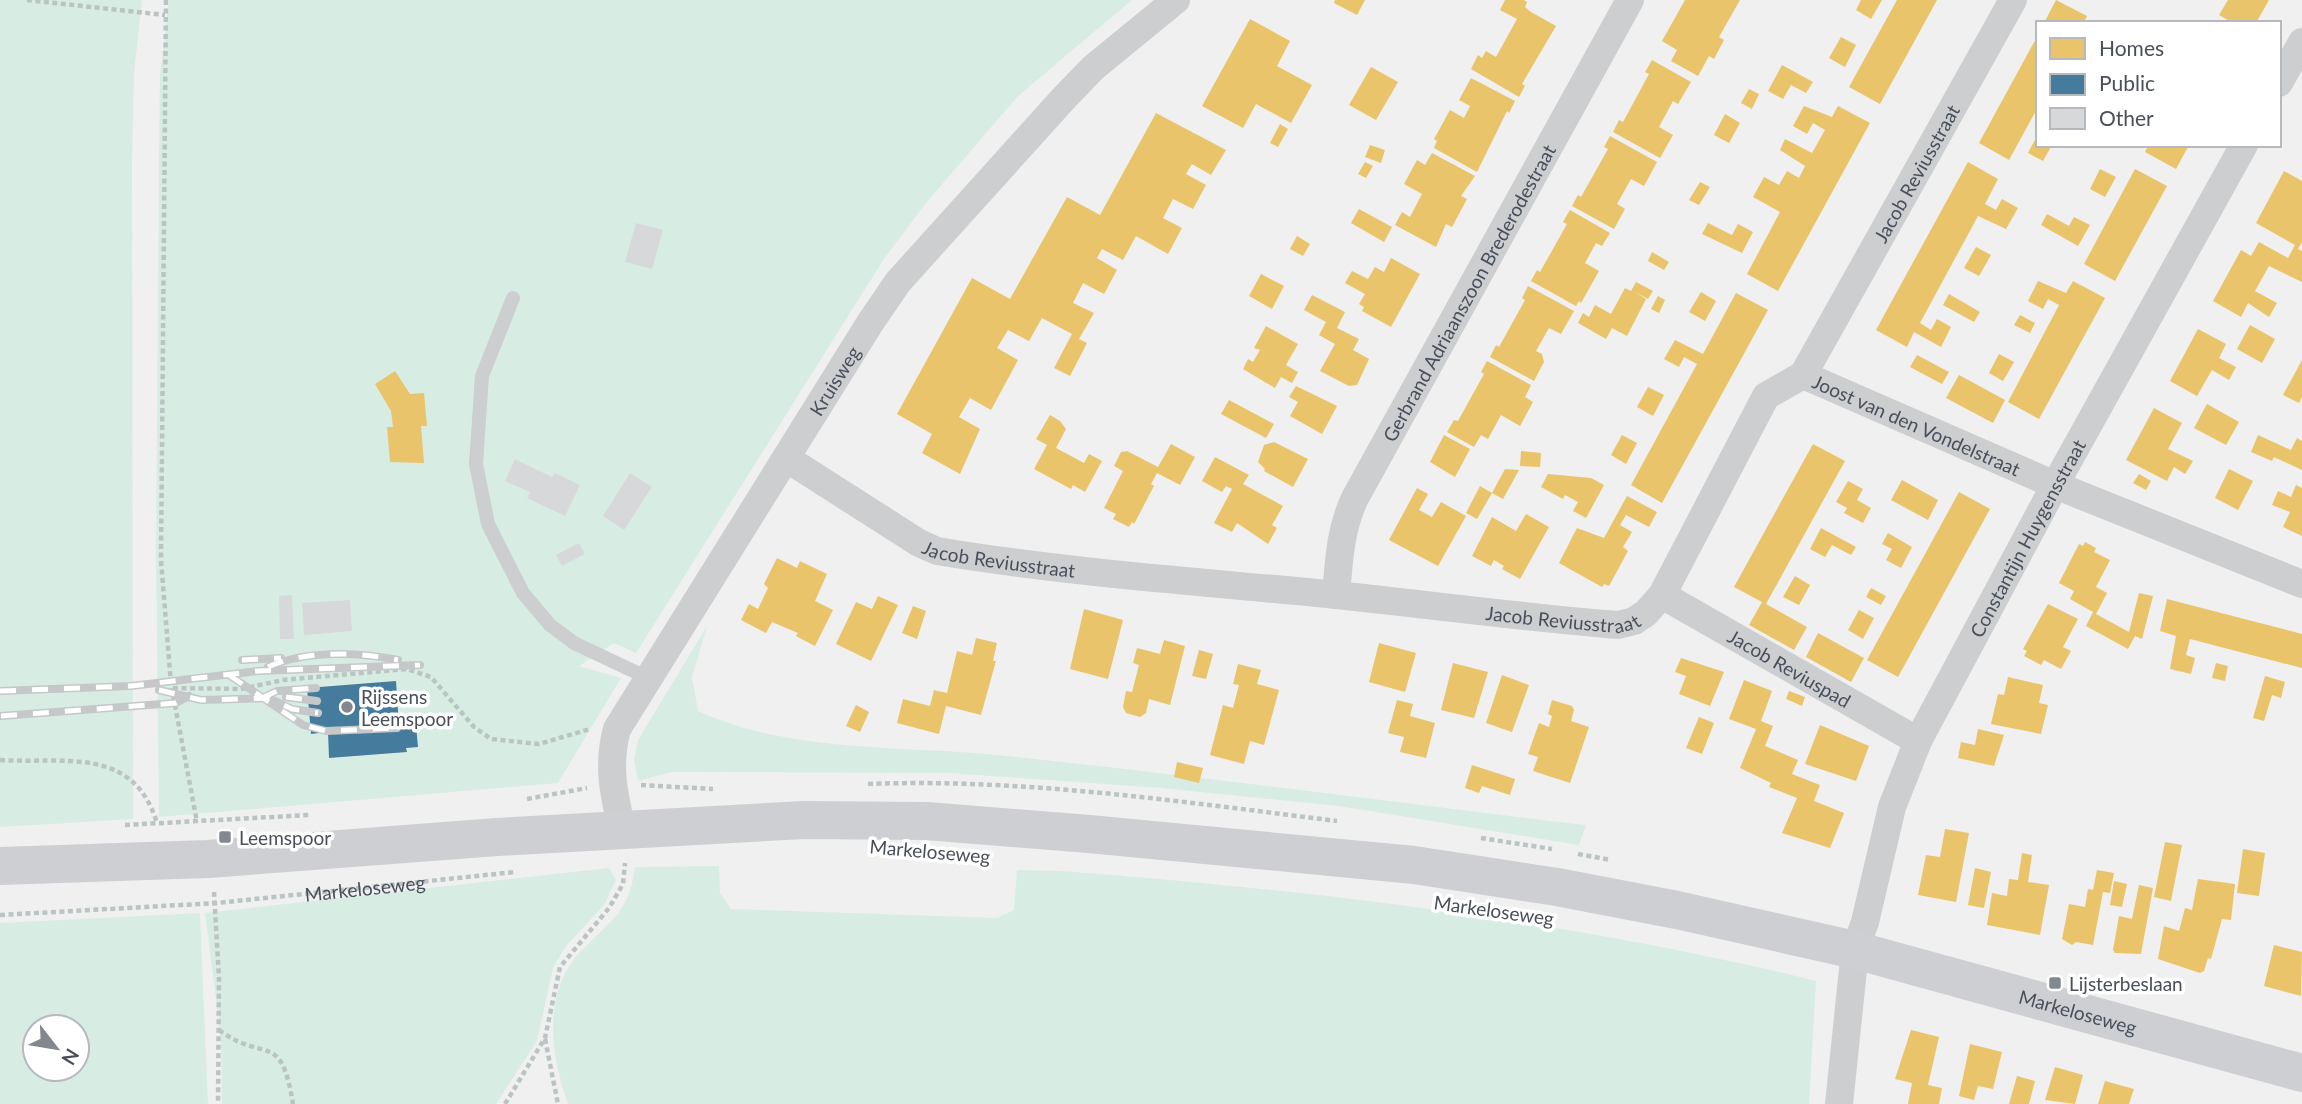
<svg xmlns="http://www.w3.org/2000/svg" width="2302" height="1104" font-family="Lato,sans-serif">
	<rect width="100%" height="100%" fill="#f0f0f0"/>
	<g fill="#d7ede3" fill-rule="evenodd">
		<path d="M0,0H142L134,73L132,163L133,819L0,827Z"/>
		<path d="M169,0H1132L1018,96L926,203L884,259L636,653L614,643L579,666L621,678L558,783L159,817L156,559L159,163L160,75Z"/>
		<path d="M707,626L692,677L698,711C790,753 897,745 996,755C1193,775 1389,802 1586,825L1579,845L1339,806L1161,788L948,773L671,772L638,781L634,759L638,740Z"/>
		<path d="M719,866L720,893L731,909L997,918L1014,910L1017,870L1063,871C1317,891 1569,920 1816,981L1809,1104H568C550,1055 542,992 581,951C611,920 629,913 635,867Z"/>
		<path d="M609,868L616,880L604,905L566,946L553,968L537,1041L496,1104H222L221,1039L205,913Z"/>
		<path d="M200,913L208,1104H0V923ZM35,1027H77V1069H35Z"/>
	</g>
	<g fill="#e9c46a">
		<path d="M1335,0H1365L1357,15L1334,3Z"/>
		<path d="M1505,0H1524L1527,2L1525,7L1531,12L1556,26L1522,84L1525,86L1519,97L1471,69L1478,55L1482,58L1486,51L1496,57L1517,19L1500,10Z"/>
		<path d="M1685,0H1740L1719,37L1724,40L1714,59L1709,56L1698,76L1671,61L1677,50L1662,41Z"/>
		<path d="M1861,0H1882L1871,19L1856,10Z"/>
		<path d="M1897,0H1937L1880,104L1849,87Z"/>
		<path d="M2056,0L2087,16L2084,23H2044Z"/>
		<path d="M2228,0H2269L2256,23H2233L2219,15Z"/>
		<path d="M1250,19L1290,41L1277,66L1312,85L1291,123L1256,104L1243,128L1202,106Z"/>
		<path d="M2038,35V107L2009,160L1979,143Z"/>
		<path d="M1841,37L1856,45L1845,67L1829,58Z"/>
		<path d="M1652,60L1691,82L1678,104L1673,101L1659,127L1673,135L1660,158L1613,132L1619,120L1623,122L1649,74L1645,72Z"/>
		<path d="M1782,65L1813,82L1806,93L1791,85L1783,99L1768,91Z"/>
		<path d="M1371,67L1398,82L1376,120L1349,105Z"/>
		<path d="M1471,78L1515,101L1509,113L1507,111L1477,172L1434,148L1437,141L1434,139L1450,110L1464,118L1470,106L1459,100Z"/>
		<path d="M1749,89L1759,94L1752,109L1741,103Z"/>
		<path d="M1804,106L1832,117L1838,106L1870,123L1778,291L1747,274L1780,212L1753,197L1764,177L1779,185L1787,171L1799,178L1805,166L1780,150L1785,139L1812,153L1825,130L1813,123L1807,134L1793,126Z"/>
		<path d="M1156,113L1226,150L1211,175L1192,164L1186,174L1206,185L1193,209L1173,199L1163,218L1182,228L1168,254L1136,236L1123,260L1102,249L1097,258L1117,270L1104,294L1083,283L1073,303L1094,313L1079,339L1087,343L1070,376L1054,368L1072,334L1042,318L1029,341L1008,330L997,348L1018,360L991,410L970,398L959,417L980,429L960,474L922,453L932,434L897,414L972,278L1010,299L1067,197L1100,215Z"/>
		<path d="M1725,114L1740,123L1729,143L1714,135Z"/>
		<path d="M1280,124L1288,129L1278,147L1270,143Z"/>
		<path d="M2038,134V145H2052L2043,161L2028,153Z"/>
		<path d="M1610,136L1657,162L1644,186L1631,179L1617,204L1625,209L1614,229L1572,206L1578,195L1581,197L1608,149L1604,147Z"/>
		<path d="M1370,145L1385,150L1381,163L1365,157Z"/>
		<path d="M2148,145H2189L2176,169L2145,152Z"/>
		<path d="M1432,153L1475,176L1461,196L1467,199L1452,227L1446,224L1436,247L1395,225L1402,212L1410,217L1422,194L1404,184L1417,160L1425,165Z"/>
		<path d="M1365,162L1373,166L1366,178L1358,174Z"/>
		<path d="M1968,162L1998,179L1985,204L1996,210L2002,199L2018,208L2006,229L1978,216L1920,323L1931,330L1937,319L1951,327L1941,347L1914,332L1907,347L1876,330Z"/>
		<path d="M2100,169L2116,177L2105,197L2090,189Z"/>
		<path d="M2135,169L2167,186L2115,281L2084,264Z"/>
		<path d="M2284,171L2302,181V242L2298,249L2302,251V282L2269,266L2255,291L2277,303L2269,317L2248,303L2241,317L2213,301L2241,250L2251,256L2259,242L2288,258L2295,245L2256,223Z"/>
		<path d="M1700,182L1710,187L1699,205L1689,200Z"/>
		<path d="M1359,209L1392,227L1384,242L1351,223Z"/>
		<path d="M1570,210L1610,233L1602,246L1596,243L1585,263L1599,271L1581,303L1579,301L1576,306L1531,281L1537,270L1540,272L1567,224L1563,222Z"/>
		<path d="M2047,214L2069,226L2074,217L2090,225L2078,246L2041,225Z"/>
		<path d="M1708,223L1732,235L1738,224L1753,232L1742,253L1702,234Z"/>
		<path d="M1297,236L1310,244L1303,256L1290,249Z"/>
		<path d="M1976,247L1991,255L1979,276L1964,268Z"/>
		<path d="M1652,252L1669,262L1664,270L1648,261Z"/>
		<path d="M1391,258L1420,274L1391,327L1362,311L1364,307L1359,304L1365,294L1345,283L1352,271L1368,279L1375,267L1384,272Z"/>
		<path d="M1261,274L1284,286L1272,309L1249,296Z"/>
		<path d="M2038,281L2066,293L2073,281L2105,298L2039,419L2008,402L2059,305L2048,299L2043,309L2028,301Z"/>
		<path d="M1636,282L1653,291L1648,299L1635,292L1646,299L1627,336L1612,328L1606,339L1578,323L1583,313L1589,317L1595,305L1611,314L1625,288L1631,291Z"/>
		<path d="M1528,286L1574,311L1561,334L1549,328L1536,351L1542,354L1544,362L1534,381L1490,357L1496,345L1499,347L1525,300L1522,298Z"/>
		<path d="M1701,292L1716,301L1705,321L1689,312Z"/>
		<path d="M1736,293L1768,310L1662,503L1631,485L1697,364L1684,357L1679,367L1664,359L1675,340L1703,354Z"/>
		<path d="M1949,294L1980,312L1974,322L1943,305Z"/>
		<path d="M1312,295L1345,312L1337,328L1359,339L1353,350L1369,359L1357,385L1349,386L1320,371L1335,344L1319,335L1326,322L1304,310Z"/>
		<path d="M1658,296L1665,300L1659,313L1651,309Z"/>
		<path d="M2020,315L2035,323L2030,333L2014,325Z"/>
		<path d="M2250,325L2275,339L2262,363L2237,349Z"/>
		<path d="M1266,326L1298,344L1286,365L1298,372L1292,383L1281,377L1275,388L1243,369L1248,359L1253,362L1260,350L1254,348Z"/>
		<path d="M2198,329L2226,344L2219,358L2236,367L2229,380L2212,370L2197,396L2170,381Z"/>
		<path d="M1999,354L2014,362L2003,381L1989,373Z"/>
		<path d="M1917,355L1949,372L1942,384L1910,367Z"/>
		<path d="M2302,360V397L2299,403L2283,395Z"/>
		<path d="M1487,361L1531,385L1525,397L1533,402L1520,426L1501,415L1488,439L1481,435L1474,447L1447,432L1454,420L1458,421L1484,374L1481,372Z"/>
		<path d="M395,371L410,394L424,393L427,426H421L424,463L390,462L387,427H393L391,411L375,384Z"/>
		<path d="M1959,375L2005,400L1993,423L1946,398Z"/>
		<path d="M1296,386L1337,406L1322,434L1290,416L1298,402L1289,397Z"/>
		<path d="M1648,387L1664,395L1653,416L1637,407Z"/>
		<path d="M1229,400L1274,424L1266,438L1221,414Z"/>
		<path d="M2207,404L2239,422L2226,445L2194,428Z"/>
		<path d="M2154,408L2182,423L2168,449L2193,461L2185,474L2174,467L2167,481L2126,460Z"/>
		<path d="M1050,415L1060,421L1066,429L1056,448L1084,463L1089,454L1102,461L1085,492L1073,485L1071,489L1034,469L1047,445L1036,439Z"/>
		<path d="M1444,435L1470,449L1455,477L1430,462Z"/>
		<path d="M1622,435L1637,443L1626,464L1611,455Z"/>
		<path d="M2258,435L2291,450L2297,438L2302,441V470L2274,457L2272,461L2251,452Z"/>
		<path d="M1274,442L1308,459L1293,487L1264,471L1265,469L1258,462L1264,445Z"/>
		<path d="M1171,444L1195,457L1180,485L1157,473L1151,484L1154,486L1134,524L1132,522L1129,527L1113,519L1116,514L1104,508L1123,471L1114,466L1121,452L1127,451L1158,467Z"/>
		<path d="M1813,444L1845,461L1766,604L1807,627L1794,650L1749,625L1762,602L1734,587Z"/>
		<path d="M1521,451L1541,453L1540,467L1520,466Z"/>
		<path d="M1215,457L1249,475L1243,484L1283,506L1272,525L1277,528L1268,544L1237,523L1232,532L1214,523L1232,489L1226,486L1222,492L1202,481Z"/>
		<path d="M1505,469L1519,470L1503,499L1492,493Z"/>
		<path d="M2229,469L2253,481L2238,510L2215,498Z"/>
		<path d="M1548,474L1591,478L1604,485L1586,518L1573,511L1578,502L1565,495L1563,499L1541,487Z"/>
		<path d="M2139,474L2151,481L2146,490L2133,483Z"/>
		<path d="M1902,480L1938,500L1928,520L1891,500Z"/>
		<path d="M1848,481L1863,489L1857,500L1871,508L1863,523L1844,513L1847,508L1836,502Z"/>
		<path d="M2296,485L2302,488V536L2283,527L2290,512L2272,505L2278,491L2291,497Z"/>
		<path d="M1480,486L1492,493L1477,519L1466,513Z"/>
		<path d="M1417,488L1428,494L1419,510L1432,517L1441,502L1466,516L1438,566L1389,540Z"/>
		<path d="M1959,492L1990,509L1898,677L1867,660Z"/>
		<path d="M1627,496L1657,512L1649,527L1626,515L1620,525L1632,532L1623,547L1628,551L1609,586L1604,584L1602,587L1559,563L1577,528L1604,538Z"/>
		<path d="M1526,514L1549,527L1520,579L1502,569L1504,566L1494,560L1491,566L1472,556L1492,517L1516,531Z"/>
		<path d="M1821,528L1856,547L1851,555L1832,545L1825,557L1810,549Z"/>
		<path d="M1888,533L1912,547L1901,568L1886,560L1892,549L1882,544Z"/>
		<path d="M2085,542L2096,548L2094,552L2110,560L2096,587L2107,593L2096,614L2129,632L2139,593L2153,596L2142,639L2135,636L2128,649L2086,626L2093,612L2070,599L2074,591L2059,583L2079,544L2083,546Z"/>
		<path d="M777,558L797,568L800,561L827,574L815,601L833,610L815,646L796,636L798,633L772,622L766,633L741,620L749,604L758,609L768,588L764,584Z"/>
		<path d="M1795,576L1810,585L1799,605L1783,597Z"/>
		<path d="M1871,588L1886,596L1881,605L1866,597Z"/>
		<path d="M878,596L898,605L871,661L836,644L856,602L872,609Z"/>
		<path d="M2167,599L2302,634V668L2190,639L2186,655L2195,658L2191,674L2170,669L2176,636L2160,631Z"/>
		<path d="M2048,604L2078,619L2063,647L2071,651L2061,669L2044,660L2041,665L2024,656L2027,651L2023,649Z"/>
		<path d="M913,606L926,611L917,639L902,633Z"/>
		<path d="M1084,609L1123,620L1108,679L1070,669Z"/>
		<path d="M1859,610L1874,618L1863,639L1848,630Z"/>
		<path d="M1818,633L1864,658L1851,682L1806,657Z"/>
		<path d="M976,638L997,643L993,661H996L981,715L946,706L939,734L897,723L903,699L930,706L934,690L947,693L957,651L972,655Z"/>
		<path d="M1164,640L1185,646L1170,705L1149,699L1146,713L1140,717L1126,713L1123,707L1126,691L1132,692L1139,665L1133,663L1137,648L1160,654Z"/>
		<path d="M1379,643L1416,653L1405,692L1369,682Z"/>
		<path d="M1199,650L1213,654L1206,679L1192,676Z"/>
		<path d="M1681,658L1724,672L1710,706L1679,694L1686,676L1675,672Z"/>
		<path d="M1453,663L1488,672L1474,718L1441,710Z"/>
		<path d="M2216,663L2228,666L2225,681L2212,678Z"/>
		<path d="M1238,664L1261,670L1257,684L1279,690L1264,745L1250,741L1244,764L1210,755L1223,705L1233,708L1239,685L1233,684Z"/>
		<path d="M1502,675L1529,685L1512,732L1486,723Z"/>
		<path d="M2265,676L2285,682L2281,698L2272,695L2264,721L2253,718Z"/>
		<path d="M2008,677L2043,685L2039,703L2048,705L2041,734L1991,724L1998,694L2004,695Z"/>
		<path d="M1744,680L1772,691L1761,721L1773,726L1765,746L1798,760L1792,774L1820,785L1814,801L1844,813L1830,848L1782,833L1797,798L1769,787L1771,783L1740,768L1756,729L1729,719Z"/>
		<path d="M1789,691L1805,697L1802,706L1786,699Z"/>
		<path d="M1397,700L1413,704L1410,716L1435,723L1426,758L1400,752L1404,737L1388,733Z"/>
		<path d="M1552,700L1572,706L1574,710L1571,721L1589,727L1570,783L1533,771L1538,757L1528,754L1539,723L1549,727L1552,716L1548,714Z"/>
		<path d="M856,705L869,712L860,732L846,726Z"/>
		<path d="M1699,717L1714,723L1702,754L1686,748Z"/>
		<path d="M1820,725L1869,746L1856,781L1805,764Z"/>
		<path d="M1978,729L2004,735L1994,766L1958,758L1961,742L1975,745Z"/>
		<path d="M1177,762L1203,768L1199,783L1174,777Z"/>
		<path d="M1472,765L1515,779L1510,795L1482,786L1479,793L1465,788Z"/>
		<path d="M1945,829L1969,833L1956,902L1918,895L1926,855L1940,857Z"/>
		<path d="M2165,842L2182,845L2171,901L2154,897Z"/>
		<path d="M2243,849L2265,853L2259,896L2237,893Z"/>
		<path d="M2022,853L2032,855L2028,882L2049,885L2040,935L1987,925L1992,893L2007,896L2009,879L2018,880Z"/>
		<path d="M1975,868L1991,872L1984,908L1968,905Z"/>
		<path d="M2097,870L2114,873L2110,893L2103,892L2093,945L2076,942L2072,945L2062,939L2069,904L2085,907L2088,889L2093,890Z"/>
		<path d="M2198,879L2235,884L2231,920L2222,919L2211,959L2208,958L2204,971L2200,973L2158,959L2164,926L2179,931L2185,908L2192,910Z"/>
		<path d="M2114,881L2127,884L2122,907L2110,905Z"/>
		<path d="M2139,885L2153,888L2141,954L2115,953L2113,950L2119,916L2132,919Z"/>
		<path d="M2274,945L2302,952L2301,996L2264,986Z"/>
		<path d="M1911,1030L1939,1037L1928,1085L1942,1088L1939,1104H1908L1912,1083L1895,1079Z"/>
		<path d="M1970,1044L2002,1052L1993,1089L1978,1086L1974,1100L1959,1096Z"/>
		<path d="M2055,1067L2083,1075L2075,1104L2045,1100Z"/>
		<path d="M2017,1076L2035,1081L2029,1104H2009Z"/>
		<path d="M2105,1081L2134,1089L2129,1104H2098Z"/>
	</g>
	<path fill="#457b9d" d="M396,681L399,726L416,725L418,747L406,748L407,752L329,758L328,732L311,734L307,688Z"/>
	<g fill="#d7d8da">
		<path d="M636,223L663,230L652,269L625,262Z"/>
		<path d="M515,459L552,477L555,473L580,485L565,516L527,498L530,492L505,481Z"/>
		<path d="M630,473L652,487L624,530L603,516Z"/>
		<path d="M579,543L585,554L562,566L556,555Z"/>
		<path d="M292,595L294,639H280L279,596Z"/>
		<path d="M350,600L352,631L304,635L302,603Z"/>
	</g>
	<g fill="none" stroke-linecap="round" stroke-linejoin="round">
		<g stroke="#bac4c2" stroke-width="4.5" stroke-dasharray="5 3.5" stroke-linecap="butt">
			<path d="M27,0L165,15"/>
			<path d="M166,0L161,560L171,684L197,822"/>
			<path d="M173,688L241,689L283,680L407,669L431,677L474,727L491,739L539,744L590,729"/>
			<path d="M0,760C65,764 133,745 157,823"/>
			<path d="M868,784C1024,778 1183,802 1337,821"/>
			<path d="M641,785L713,789"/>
			<path d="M527,799L587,788"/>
			<path d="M125,825L309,815"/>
			<path d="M1481,838L1552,849"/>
			<path d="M1578,854L1611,860"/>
			<path d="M214,892L219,978L218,1104"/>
			<path id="s1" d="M0,915L217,903L515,872"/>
			<path d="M219,1030C265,1064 281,1029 293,1104"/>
			<path d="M545,1039L558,1104"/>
			<path d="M505,1104L545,1038L560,967L609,908L623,884L625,863"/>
		</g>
		<path stroke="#ccced0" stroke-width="14" d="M513,298L482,376L476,464L488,524L523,593L550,625L574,643L648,678"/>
		<g stroke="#ccced0" stroke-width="28">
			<path d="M2279,83L2302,42"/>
			<path id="s2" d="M1803,375L2055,485L2302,584"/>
			<path id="s3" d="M786,458L919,543L937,551C1063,572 1190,581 1317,593C1417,603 1517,617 1618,625L1634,621L1646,613L1662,595L1766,396L1803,375L2013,0"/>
			<path id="s4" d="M1336,595C1339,561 1340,529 1355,498L1630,0"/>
			<path id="s5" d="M1662,595L1918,741"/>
			<path id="s6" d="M622,830C614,795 607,765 617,729L870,323L898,282L1064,98L1093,68L1176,0"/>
			<path id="s7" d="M1839,1104L1855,950L1865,922L1892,807L1918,741L2055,485L2244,145"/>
		</g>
		<path stroke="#cdcfd2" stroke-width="38" id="s8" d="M0,866L208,859L497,837L803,820L926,821L1089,834L1414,865L1557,887L1677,910L1855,950L2302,1073"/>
		<g stroke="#c6c7c9" stroke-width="8">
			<g id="rail">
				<path d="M242,660L281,658"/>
				<path d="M268,667C306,650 358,652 398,660"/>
				<path d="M229,675L303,725L326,731L397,728"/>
				<path d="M159,690L201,700L269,698L292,709L318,713"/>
				<path d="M0,691L131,686L258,671L420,665"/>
				<path d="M286,697L317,701"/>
				<path d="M262,698L277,691L316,688"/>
				<path d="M1,716L176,703L189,696"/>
			</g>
		</g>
		<use href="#rail" stroke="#fff" stroke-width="5" stroke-dasharray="16" stroke-linecap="butt"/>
	</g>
	<g fill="#83878e" stroke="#fff" stroke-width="2.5">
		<circle cx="347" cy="707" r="7"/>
		<rect x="218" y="830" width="14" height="14" rx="3.5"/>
		<rect x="2048" y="976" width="14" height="14" rx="3.5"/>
	</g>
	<g text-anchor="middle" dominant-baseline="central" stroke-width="7" stroke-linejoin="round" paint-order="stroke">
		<g font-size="19" fill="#494f5a" stroke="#fff">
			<text stroke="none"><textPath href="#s3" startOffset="1416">Jacob Reviusstraat</textPath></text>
			<text stroke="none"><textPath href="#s4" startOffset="334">Gerbrand Adriaanszoon Brederodestraat</textPath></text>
			<text stroke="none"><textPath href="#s6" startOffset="513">Kruisweg</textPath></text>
			<text stroke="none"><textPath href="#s2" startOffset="124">Joost van den Vondelstraat</textPath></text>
			<text stroke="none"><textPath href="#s7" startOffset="604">Constantijn Huygensstraat</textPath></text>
			<text stroke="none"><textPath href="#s3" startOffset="240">Jacob Reviusstraat</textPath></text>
			<text stroke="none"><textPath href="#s3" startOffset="807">Jacob Reviusstraat</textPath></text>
			<text stroke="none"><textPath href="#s5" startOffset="147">Jacob Reviuspad</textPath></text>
			<text transform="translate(930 851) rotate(5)">Markeloseweg</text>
			<text stroke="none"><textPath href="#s1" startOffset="366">Markeloseweg</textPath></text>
			<text transform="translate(1494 910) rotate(8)">Markeloseweg</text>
			<text stroke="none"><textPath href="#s8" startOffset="2098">Markeloseweg</textPath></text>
		</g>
		<g font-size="19" fill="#494f5a" stroke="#fff" text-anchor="start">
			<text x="361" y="696">Rijssens<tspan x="361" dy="22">Leemspoor</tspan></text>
			<text x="239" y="837">Leemspoor</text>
			<text x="2069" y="983">Lijsterbeslaan</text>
		</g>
	</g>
	<rect x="2036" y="21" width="245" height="126" fill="#ffffff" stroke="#b6b9bd" stroke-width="2"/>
	<rect x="2050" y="38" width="35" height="21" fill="#e9c46a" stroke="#b6b9bd" stroke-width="2"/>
	<text x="2099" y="56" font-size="21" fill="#494f5a">Homes</text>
	<rect x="2050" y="74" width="35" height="21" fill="#457b9d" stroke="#b6b9bd" stroke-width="2"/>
	<text x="2099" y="91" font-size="21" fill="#494f5a">Public</text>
	<rect x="2050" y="108" width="35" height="21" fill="#d7d8da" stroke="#b6b9bd" stroke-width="2"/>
	<text x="2099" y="126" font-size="21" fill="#494f5a">Other</text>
	<g transform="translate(56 1048) rotate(121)"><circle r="33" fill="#ffffff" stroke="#b6b9bd" stroke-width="2"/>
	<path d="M0-5L12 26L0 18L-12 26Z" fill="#83878e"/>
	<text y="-10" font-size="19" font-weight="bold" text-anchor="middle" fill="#494f5a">N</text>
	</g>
</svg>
